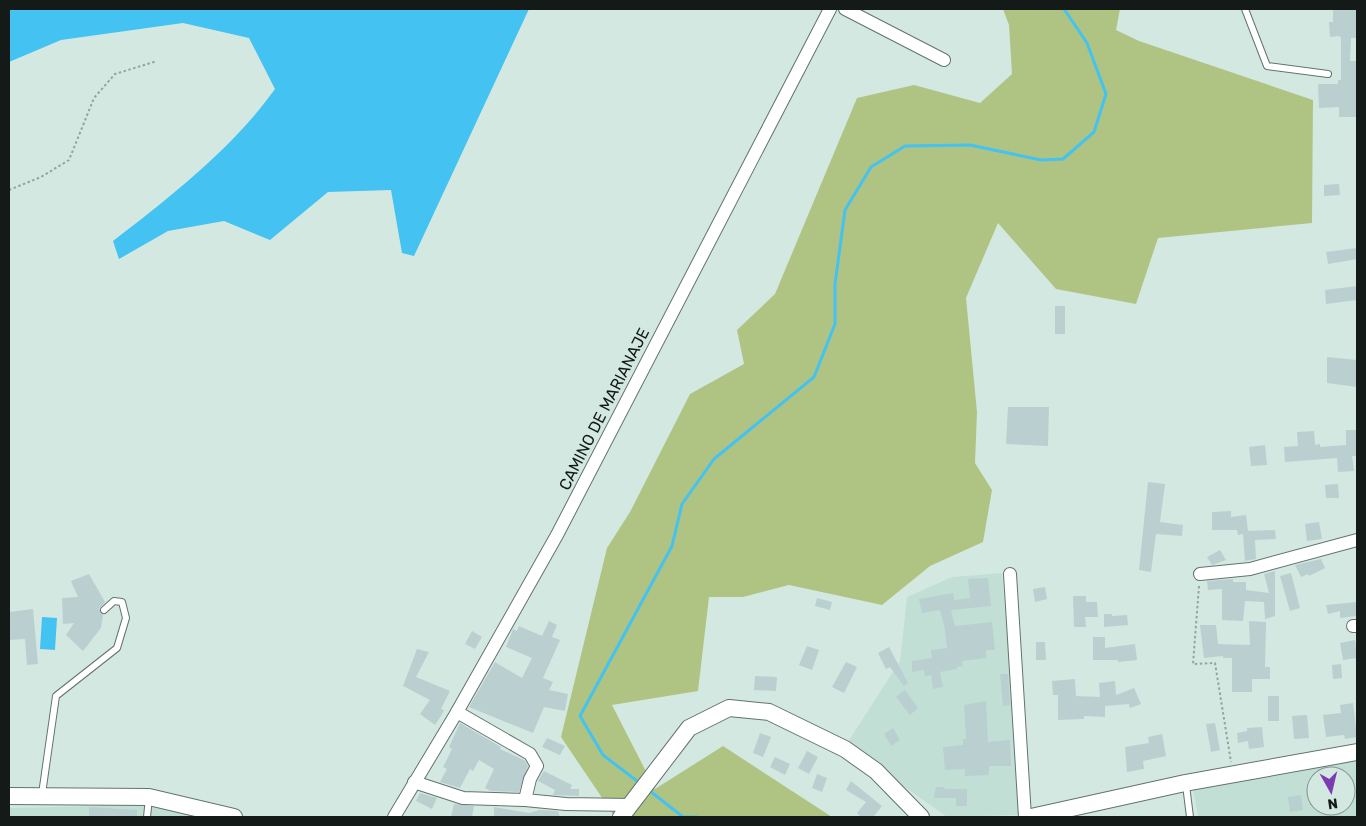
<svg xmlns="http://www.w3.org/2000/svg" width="1366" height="826" font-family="Rubik,sans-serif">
	<rect width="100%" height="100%" fill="#d4e8e2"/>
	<g fill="#c2dfd6" fill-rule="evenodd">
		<path d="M1002,573L1022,815L947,817L846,745L900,661L907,597L952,577Z"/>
		<path d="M1357,759V817H1198L1193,788ZM1316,776H1346V806H1316Z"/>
		<path d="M145,805L197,817H9V808Z"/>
	</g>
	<path fill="#afc482" d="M1003,9H1120L1116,30L1139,41L1313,100L1312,223L1158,238L1136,304L1056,289L998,223L966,298L977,412L975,463L992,490L983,542L930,566L882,605L789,585L743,597H709L698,691L612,705L655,789L723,746L832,817H615L561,737L607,548L630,512L690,394L744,364L737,330L775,294L857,98L914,85L980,103L1012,74L1009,25Z"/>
	<g fill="#44c2f1">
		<path d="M9,9H529L414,256L402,253L391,190L328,192L270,240L224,221L168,231L119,259L113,241C171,196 232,149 275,89L249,38L183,23L61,40L9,62Z"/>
		<path d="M42,617L57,618L55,650L40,649Z"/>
	</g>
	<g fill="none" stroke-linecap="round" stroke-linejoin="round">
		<g stroke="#44c2f1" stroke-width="3">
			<path d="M637,781L603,755L580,716L672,546L682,504L714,459L814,377L835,324V284L845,210L871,167L905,146L970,145L1041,160L1063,159L1094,132L1106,94L1087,43L1064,9"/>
			<path d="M650,791L683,817H697"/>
		</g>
	</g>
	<g fill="#bacfd0">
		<path d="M1333,9H1357V38H1351L1350,61H1357V117H1339V107L1319,108L1318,84H1338V80H1341V38L1339,36L1330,37L1329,22H1333Z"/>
		<path d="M1339,184L1340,195L1324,196V185Z"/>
		<path d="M1357,248V259L1328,264L1326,252Z"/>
		<path d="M1357,286V300L1326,304L1325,290Z"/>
		<rect x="1055" y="306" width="10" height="28"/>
		<path d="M1327,357L1357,360V387L1327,383Z"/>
		<path d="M1008,407H1049L1048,446L1006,444Z"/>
		<path d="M1346,430H1357V456H1352L1354,471L1338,472L1337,458L1285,462L1284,447L1298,446L1297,432L1314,431L1315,445L1320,444V447L1346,445Z"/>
		<path d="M1265,445L1267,465L1251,466L1249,447Z"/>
		<path d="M1148,482L1165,484L1160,522L1183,525L1182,536L1156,534L1151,572L1139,570Z"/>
		<path d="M1338,484L1339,498H1326L1325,485Z"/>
		<path d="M1231,511V517L1246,515L1248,531L1275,530L1276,539L1255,540L1256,559L1245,561L1243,534L1238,535L1237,530H1212V512Z"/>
		<path d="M1319,522L1322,539L1307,541L1305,524Z"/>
		<path d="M1220,550L1226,560L1212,565L1207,557Z"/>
		<path d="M1321,559L1325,568L1309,576L1308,574L1301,577L1295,565Z"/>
		<path d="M1275,571V616L1265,619L1264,602L1245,601L1243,621L1222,620V589L1208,590L1207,581L1233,579V582H1246V590L1269,593L1264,574Z"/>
		<path d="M1291,573L1300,608L1290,611L1280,576Z"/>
		<path d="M89,574L105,602L99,609L103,615L101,628L83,651L66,635L74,623L63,624L62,598L78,597L71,581Z"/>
		<path d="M988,578L991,606L951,610L955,626L992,622L995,650H986V658L962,661L963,666L957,667V669L940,672L943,687L933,689L931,675L925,676L924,670L912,672V661L932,658L931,650L947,648L945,630L940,610L922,613L919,599L953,593L954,600L970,598L968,579Z"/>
		<path d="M1045,587L1047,599L1035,602L1033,589Z"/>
		<path d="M1073,596H1086V602H1097L1098,617H1085L1086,627H1074Z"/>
		<path d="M817,598L832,602L830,610L815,606Z"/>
		<path d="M1357,602V616L1340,618V611L1328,614L1326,605Z"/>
		<path d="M33,609L38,664L27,665L25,639L9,640V612Z"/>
		<path d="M1104,614H1112V616L1127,615L1128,625L1104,627Z"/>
		<path d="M549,621L557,625L552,637L560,640L543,678L553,682L549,690L568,694L565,711L544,707L533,733L469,707L495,662L522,678L532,658L506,647L513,629L517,631L519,626L542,636Z"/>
		<path d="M1249,621L1266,622L1265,667H1270V679H1252V692H1232V658H1223V656L1204,658L1200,625H1216L1218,644L1250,645Z"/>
		<path d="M472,631L482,637L475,649L465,644Z"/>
		<path d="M1093,637H1105V648L1135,644L1137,660L1118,662V660H1093Z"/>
		<path d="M1355,640L1357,658L1343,660L1340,643Z"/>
		<path d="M1036,642H1045L1046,660H1036Z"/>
		<path d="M807,646L819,650L812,670L799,665Z"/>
		<path d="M889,647L908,683L904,686L890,667L886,669L878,653Z"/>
		<path d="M417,649L429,652L416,677L450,691L441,709L444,710L441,716L435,725L420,714L430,700L403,686Z"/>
		<path d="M846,662L857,667L844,693L832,687Z"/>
		<path d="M1341,664L1342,678L1333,679L1332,665Z"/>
		<path d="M1000,674H1008L1010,705L1003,706Z"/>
		<path d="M755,676L777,677L776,691L754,690Z"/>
		<path d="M1075,679L1076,696L1100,697L1099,683L1115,681L1116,695L1134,688L1141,704L1130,708L1129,704L1105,706V717L1084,716V719L1058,720V695H1053L1052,681Z"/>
		<path d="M905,690L918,708L910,715L896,697Z"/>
		<rect x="1268" y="696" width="11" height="25"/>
		<path d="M986,701L988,742L1010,740L1011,766H989V775L965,776V769L945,770L943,747L963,745V739H966L964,705Z"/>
		<path d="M1353,703L1357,737L1345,739L1344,735L1326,737L1323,715L1341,713L1340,705Z"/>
		<path d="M1307,715L1309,738L1294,739L1292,716Z"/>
		<path d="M460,723L501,747L500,749L524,760L528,766L519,792L491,791L485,788L494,769L479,760L473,771L470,769L460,788L440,782L447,769L443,767L452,749L449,747Z"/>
		<path d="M1215,723L1220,750L1211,752L1206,724Z"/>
		<path d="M1262,727L1264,747L1249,749L1248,741L1238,743L1237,733L1247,731V728Z"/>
		<path d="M893,728L900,740L891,746L884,734Z"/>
		<path d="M760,733L771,737L763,757L753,753Z"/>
		<path d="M1162,734L1166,756L1143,761L1144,769L1127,772L1125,747L1149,743L1148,737Z"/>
		<path d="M547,738L565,746L560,755L542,747Z"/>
		<path d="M807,751L818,757L809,774L798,768Z"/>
		<path d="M775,757L790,764L785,775L770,767Z"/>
		<path d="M544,771L572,785L570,789H579V796L553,795L555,790L538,781Z"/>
		<path d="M817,774L827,778L822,792L812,788Z"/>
		<path d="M851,781L882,806L873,817H861L857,813L866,802L846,790Z"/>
		<path d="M936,787H945L944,789H967V806H956V798H934Z"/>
		<path d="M420,793L437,798L432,809L416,801Z"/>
		<path d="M1301,795L1303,810L1290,812L1288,797Z"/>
		<path d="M454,804L474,806L472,817H451Z"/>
		<path d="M89,807L137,810V817H89Z"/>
		<path d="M494,807L529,813L540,810L558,811L560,817H494Z"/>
	</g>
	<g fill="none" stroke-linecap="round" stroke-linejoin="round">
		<g stroke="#62736e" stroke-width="8">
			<g id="service">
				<path d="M1245,9L1267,66L1328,74"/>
				<path d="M1186,785L1190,817"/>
				<path d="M42,794L56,696L117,648L126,618L122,602L114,601L104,610"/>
				<path d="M147,817L149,798"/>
			</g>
		</g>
		<g stroke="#62736e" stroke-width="14">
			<g id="minor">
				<path d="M845,9L944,60"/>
				<path d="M1010,574L1025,817"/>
				<path d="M1200,574L1250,569L1357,540"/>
				<path d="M1353,626H1357"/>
				<path d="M457,712L530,754L537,766L530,779L525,800L566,804L630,805"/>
				<path d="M414,782L463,798L525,800"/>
				<path d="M394,817L457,712L557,535L830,9"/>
			</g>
		</g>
		<g stroke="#62736e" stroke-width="18">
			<g id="tertiary">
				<path d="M9,796L149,797L234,817"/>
				<path d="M621,817L689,728L729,708L769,712L845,749L876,771L921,817"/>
				<path d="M1031,817L1185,783L1357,752"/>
			</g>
		</g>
		<g stroke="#93a39e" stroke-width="2" stroke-dasharray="2.5 2.5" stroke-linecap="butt">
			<path d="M9,190L41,177L69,160L94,98L115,74L157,61"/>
			<path d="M1199,586L1193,664L1215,663L1231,762"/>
		</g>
		<use href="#service" stroke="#fff" stroke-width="6"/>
		<use href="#minor" stroke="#fff" stroke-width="12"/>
		<use href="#tertiary" stroke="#fff" stroke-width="16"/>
	</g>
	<g text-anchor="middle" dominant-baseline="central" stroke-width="4.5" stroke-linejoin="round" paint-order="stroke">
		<g font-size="16" fill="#131a18" stroke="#d4e8e2">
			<text transform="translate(604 409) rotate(-63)">CAMINO DE MARIANAJE</text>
		</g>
	</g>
	<rect width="1366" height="826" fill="none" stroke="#131a18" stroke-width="20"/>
	<g transform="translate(1331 791) rotate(172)"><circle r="24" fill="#d4e8e2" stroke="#879691"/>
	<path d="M0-4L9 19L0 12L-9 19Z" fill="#7c3bb0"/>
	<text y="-8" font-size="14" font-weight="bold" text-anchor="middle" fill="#131a18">N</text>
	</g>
</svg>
